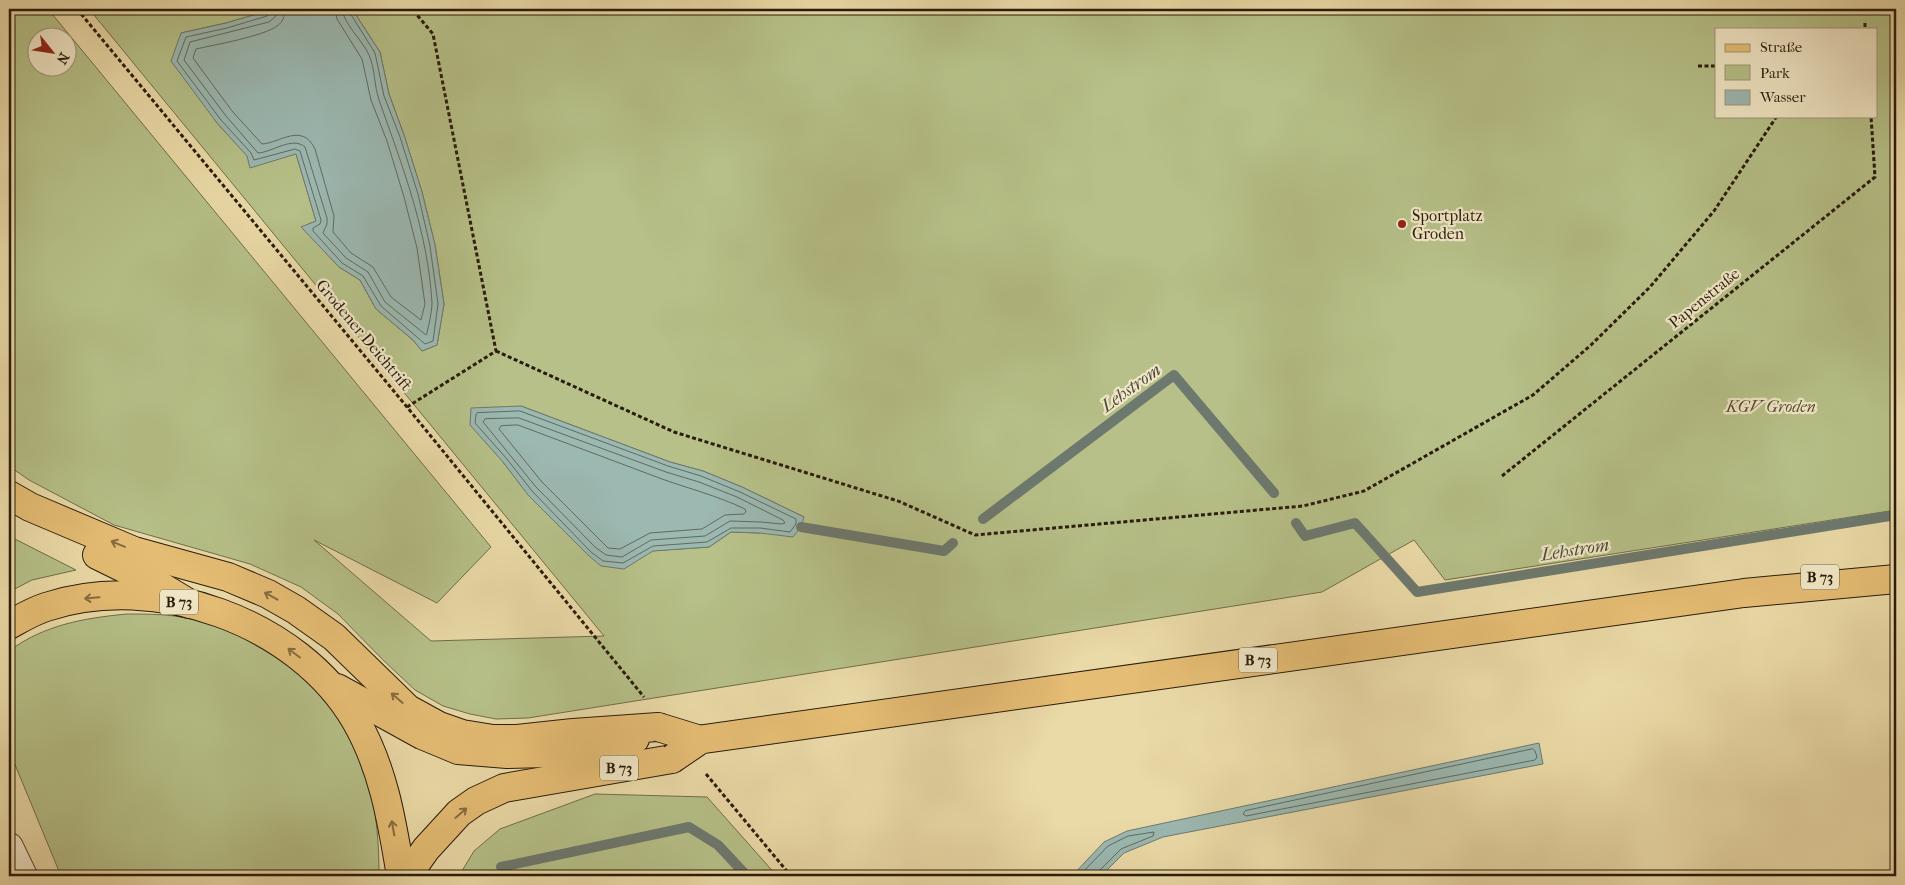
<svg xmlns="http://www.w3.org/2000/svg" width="1905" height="885" font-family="'IM FELL French Canon',serif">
	<rect width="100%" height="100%" fill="#eadaa7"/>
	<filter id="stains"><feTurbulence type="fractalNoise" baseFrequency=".004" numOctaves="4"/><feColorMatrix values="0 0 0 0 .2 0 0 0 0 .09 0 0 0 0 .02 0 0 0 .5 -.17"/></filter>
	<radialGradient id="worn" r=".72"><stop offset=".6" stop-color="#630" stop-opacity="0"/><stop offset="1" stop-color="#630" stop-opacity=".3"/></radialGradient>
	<g fill="#b6c088" stroke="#706e4a" fill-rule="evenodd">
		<path d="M9,9H48L491,547L437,603L314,540L431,641L604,636L89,9H274L226,23L181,33L217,123L248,156L296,153L316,221L302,227L339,267L360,280L376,309L413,340L422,351L437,345L444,304L435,245L422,192L404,135L389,94L380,52L352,9H1896V510L1445,580L1414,540L1322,592L528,718L496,719L470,714L443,706L415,690L383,660L338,614L301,587L250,564L114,525L29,480L9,466ZM1716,29H1876V116H1716ZM38,38H68V68H38ZM521,406L670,462L703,471L742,487L804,517L760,533L731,532L709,547L588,555L528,494L503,462Z"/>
		<path d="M9,536L76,570L32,580L9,592Z"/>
		<path d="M127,614C148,614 170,614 191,619C271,637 346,701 368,782C377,813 379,844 379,876H61L9,750V651C44,625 84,618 127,614Z"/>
		<path d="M595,794L707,797L777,876H459L474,851L500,829Z"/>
	</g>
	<g fill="#9bb8b1" stroke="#6d796f">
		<path d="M274,9H352L380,52L389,94L404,135L422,192L435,245L444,304L437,345L422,351L413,340L376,309L360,280L339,267L301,227L316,221L296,154L250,168L247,156L217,123L171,61L181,33L226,23Z"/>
		<path d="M521,406L670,462L703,471L742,487L804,517L801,527L793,537L760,533L731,532L709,547L653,551L624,569L601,566L588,555L528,495L503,462L470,425L471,408Z"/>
		<path d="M1539,743L1543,764L1163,837L1124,853L1101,876H1072L1104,842L1127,831Z"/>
	</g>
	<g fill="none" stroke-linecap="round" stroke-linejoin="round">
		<g stroke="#626a5e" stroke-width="1">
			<path d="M271,9L270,13L267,16L227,28L186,37L177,61L221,120L251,153L254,160L295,149L300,151L321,220L320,224L313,228V231L342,263L363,276L381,306L425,344L433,341L438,304L430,246L418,194L400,137L384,96L375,53L350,13L349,9"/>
			<path d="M278,9L276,16L269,22L190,42L184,60L226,116L258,153C273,152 292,136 305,147L327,218V224L323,233L346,258L368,272L385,302L426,335L427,333C429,323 432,312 432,303C428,232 402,165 379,100C374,85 375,68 369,55C363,41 343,23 342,9"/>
			<path d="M285,9C285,16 283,22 277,26C264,36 214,45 196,49L193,58L232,111L262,144C280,143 302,122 315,149L334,216L333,232L351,253L373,267L391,297L421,320L425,304L417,248L404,197L387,141L371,100L362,59L337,19L335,9"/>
			<path d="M520,411L668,466L701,476L740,492L796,519V524L790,532L760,528H731L707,542L653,546L623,563L603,561L591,552L532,491L507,459L475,423L476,415L477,413Z"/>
			<path d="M519,418L666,472L699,482L737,497L783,520L785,523L782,524L761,522L730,521L705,536L651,540L622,557L606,555L595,547L536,487L483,422L485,419Z"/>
			<path d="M518,425C566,443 614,461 662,479C690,489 718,496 745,509L746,512L744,514L725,515L702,529L650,533L620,549L608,548L542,482L499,429L501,426Z"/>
			<path d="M1533,749L1535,751L1537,757L1535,760L1246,816L1243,814L1245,811Z"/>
			<path d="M1079,876L1108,846L1128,836L1154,832L1153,836L1121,849L1099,871L1098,876"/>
		</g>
		<g stroke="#6d796f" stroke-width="10">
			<path d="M983,519L1174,375L1274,493"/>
			<path d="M1296,523L1305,536L1355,523L1417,592L1896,515"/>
			<path d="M801,527L944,551L953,543"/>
			<path d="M501,867L689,827L718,845L747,876"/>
		</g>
		<g stroke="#594b32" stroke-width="30">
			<path id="minor" d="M9,847L23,876"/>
		</g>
		<g stroke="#291b0b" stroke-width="30">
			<g id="major">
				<path d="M9,625C20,619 33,611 46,607C155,571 298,621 356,721C384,770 392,822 401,876"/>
				<path d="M337,688L422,735L458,750L507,754L548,753L635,739"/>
				<path d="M697,740L1744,593L1896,579"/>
				<path d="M407,876L426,849L459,813L476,801L504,788L672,759"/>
			</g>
		</g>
		<g stroke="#291b0b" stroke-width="30">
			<g id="highway">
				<path d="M9,495L30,507L134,551L228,577L268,594L296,610L334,637L408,709L439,726L462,734L493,739H517L573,733L658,727"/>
				<path d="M97,555L162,587L190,604"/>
			</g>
		</g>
		<g stroke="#291b0b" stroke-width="3" stroke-dasharray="4 2.5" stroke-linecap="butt">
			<path d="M77,9L407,407L644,697"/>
			<path d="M1865,23V29"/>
			<path d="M1698,66H1716"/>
			<path d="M496,351L674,432L898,501L975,535L1303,506L1364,491L1533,395L1591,345L1650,287L1714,211L1777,116"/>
			<path d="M407,407L496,351L433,34L412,9"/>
			<path d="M1502,476L1875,177L1871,116"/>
			<path d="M706,774L791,876"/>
		</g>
		<use href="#minor" stroke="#f1e7c6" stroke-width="28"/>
		<use href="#major" stroke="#e5bd74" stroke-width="28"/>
		<use href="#highway" stroke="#e5bd74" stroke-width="28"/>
		<g stroke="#291b0b" stroke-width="30" stroke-linecap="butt">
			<path id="major-bridge" d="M672,759L697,742"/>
		</g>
		<g stroke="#291b0b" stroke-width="30" stroke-linecap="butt">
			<path id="highway-bridge" d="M658,727L697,739"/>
		</g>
		<use href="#major-bridge" stroke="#e5bd74" stroke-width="28"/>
		<use href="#highway-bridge" stroke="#e5bd74" stroke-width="28"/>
	</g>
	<defs><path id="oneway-shaft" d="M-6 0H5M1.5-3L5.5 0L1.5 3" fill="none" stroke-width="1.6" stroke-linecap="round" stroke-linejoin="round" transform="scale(1.25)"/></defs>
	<g stroke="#876c40">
		<use href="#oneway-shaft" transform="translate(118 544) rotate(-157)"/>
		<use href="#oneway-shaft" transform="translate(271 596) rotate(-151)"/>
		<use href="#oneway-shaft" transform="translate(92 598) rotate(175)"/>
		<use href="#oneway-shaft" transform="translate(294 653) rotate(-143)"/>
		<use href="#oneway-shaft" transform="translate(397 698) rotate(-139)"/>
		<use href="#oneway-shaft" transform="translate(461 813) rotate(-41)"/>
		<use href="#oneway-shaft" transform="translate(393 828) rotate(-100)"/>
	</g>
	<circle fill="#8f2418" stroke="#f1e7c6" stroke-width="2" cx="1402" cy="224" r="5"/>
	<g text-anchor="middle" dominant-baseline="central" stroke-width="4.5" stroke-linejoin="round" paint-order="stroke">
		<g fill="#f1e7c6" stroke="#655843" stroke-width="1">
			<rect x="1801" y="564.5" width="38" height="25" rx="4"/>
			<rect x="160" y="589.5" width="38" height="25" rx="4"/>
			<rect x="1239" y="647.5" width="38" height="25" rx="4"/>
			<rect x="600" y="755.5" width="38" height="25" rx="4"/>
		</g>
		<g font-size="15" font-weight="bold" fill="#291b0b">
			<text x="1820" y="577">B 73</text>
			<text x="179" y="602">B 73</text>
			<text x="1258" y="660">B 73</text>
			<text x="619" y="768">B 73</text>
		</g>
		<g font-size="16" fill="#291b0b" stroke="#f1e7c6" text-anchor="start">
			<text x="1412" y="215">Sportplatz<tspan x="1412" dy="18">Groden</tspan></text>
		</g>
		<g font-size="16" fill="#291b0b" stroke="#f1e7c6">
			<text transform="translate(1704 298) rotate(-39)">Papenstraße</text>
			<text transform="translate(364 335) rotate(50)">Grodener Deichtrift</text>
		</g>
		<g font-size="16" font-style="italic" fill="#534d30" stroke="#f1e7c6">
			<text x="1771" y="406">KGV Groden</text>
		</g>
		<g font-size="18" font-style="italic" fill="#4b4a3d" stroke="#f1e7c6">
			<text transform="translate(1131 388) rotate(-36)">Lehstrom</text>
			<text transform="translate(1575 550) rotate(-9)">Lehstrom</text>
		</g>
	</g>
	<rect width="1905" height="885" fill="none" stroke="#eadaa7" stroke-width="30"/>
	<rect x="10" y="10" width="1885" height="865" fill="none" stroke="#291b0b" stroke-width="2.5"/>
	<rect x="15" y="15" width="1875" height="855" fill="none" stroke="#291b0b"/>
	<rect x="1715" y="28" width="162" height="90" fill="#f1e7c6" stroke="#a1957b"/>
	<rect x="1725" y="44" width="25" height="8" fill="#e5bd74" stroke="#a1957b"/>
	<text x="1760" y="52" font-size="15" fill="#291b0b">Straße</text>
	<rect x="1725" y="65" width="25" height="15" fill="#b6c088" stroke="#a1957b"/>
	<text x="1760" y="78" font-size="15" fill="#291b0b">Park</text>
	<rect x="1725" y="90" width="25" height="15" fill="#9bb8b1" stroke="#a1957b"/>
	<text x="1760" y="102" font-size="15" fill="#291b0b">Wasser</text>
	<g transform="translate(52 52) rotate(120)"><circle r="24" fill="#f1e7c6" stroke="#a1957b"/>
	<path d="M0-4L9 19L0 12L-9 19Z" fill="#8f2418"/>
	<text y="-8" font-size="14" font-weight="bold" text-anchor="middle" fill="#291b0b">N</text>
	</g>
	<rect width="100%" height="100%" filter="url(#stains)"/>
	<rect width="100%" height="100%" fill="url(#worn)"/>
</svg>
